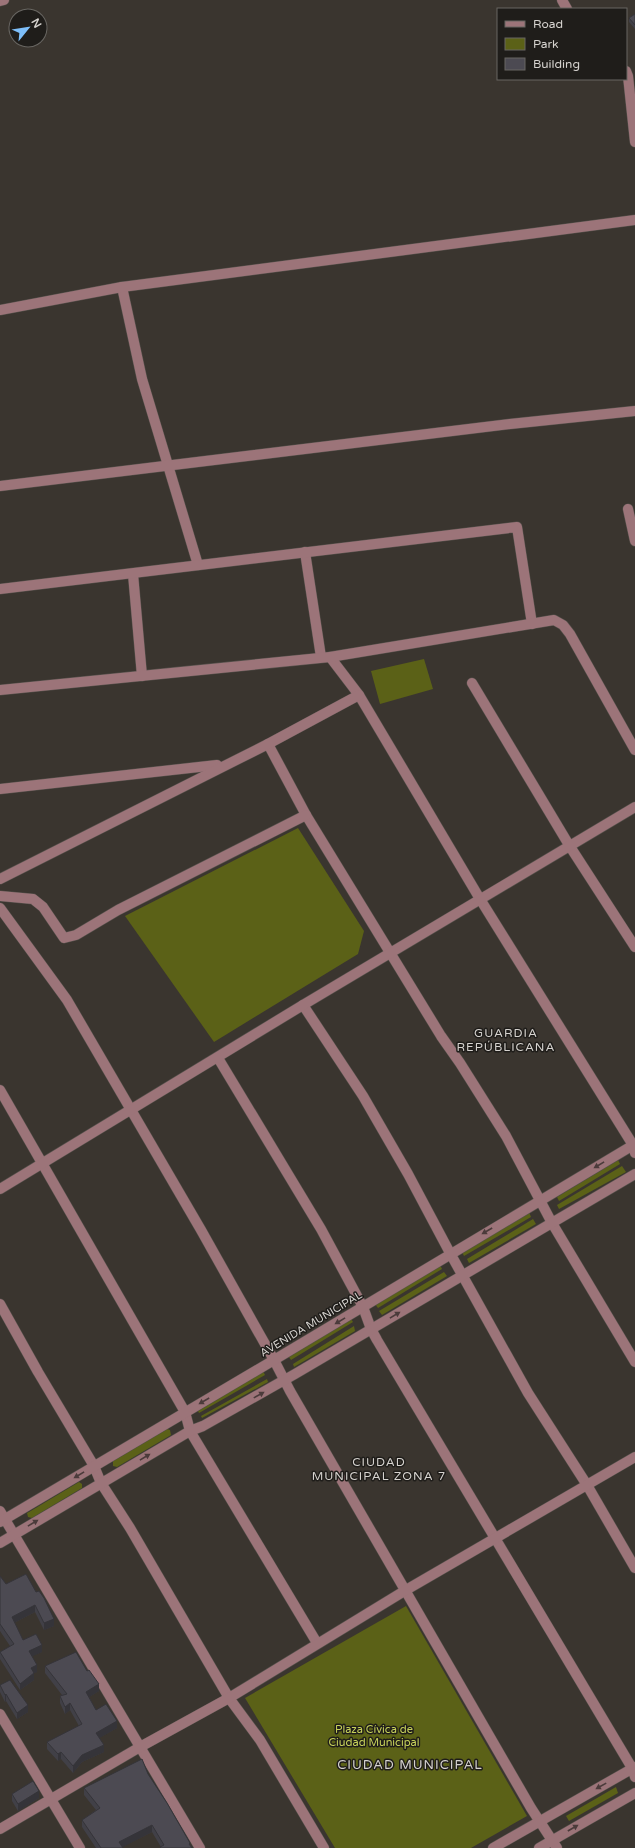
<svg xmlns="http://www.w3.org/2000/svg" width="635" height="1848" font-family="'Varela Round',sans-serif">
	<rect width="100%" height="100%" fill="#3a352f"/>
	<g fill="#5b6117">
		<path d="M424,659L433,689L380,704L371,671Z"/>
		<path d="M298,828L364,931L358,954L214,1042L125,916Z"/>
		<path d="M618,1160L620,1164L559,1201L557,1197Z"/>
		<path d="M622,1166L626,1172L559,1209L557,1205Z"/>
		<path d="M529,1212L531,1217L464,1256L462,1252Z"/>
		<path d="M533,1219L536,1224L469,1263L467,1259Z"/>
		<path d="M440,1265L442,1269L378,1308L375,1304Z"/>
		<path d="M444,1272L447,1276L382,1315L379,1311Z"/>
		<path d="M351,1319L353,1322L291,1360L289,1357Z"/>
		<path d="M354,1326L355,1331L294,1367L293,1364Z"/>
		<path d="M263,1371L265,1375L199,1413L198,1411Z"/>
		<path d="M267,1379L268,1382L202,1418L201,1416Z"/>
		<path d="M167,1429L170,1430L171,1435L117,1467L113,1466V1461Z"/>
		<path d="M79,1482L82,1484V1488L32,1518L28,1517L27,1513L29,1512Z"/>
		<path d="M406,1606L527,1816L471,1848H335L245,1698Z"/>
		<path d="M616,1787L618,1793L569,1821L566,1816Z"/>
	</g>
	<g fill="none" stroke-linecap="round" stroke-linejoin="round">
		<g stroke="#56514c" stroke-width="11">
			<g id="minor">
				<path d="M562,0L567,9"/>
				<path d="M0,1L4,0"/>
				<path d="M626,71L628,76L635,142"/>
				<path d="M122,287L142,379L198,565"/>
				<path d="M0,310L122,287L635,220"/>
				<path d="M0,486L510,424L635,411"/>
				<path d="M628,509L635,541"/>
				<path d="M305,552L321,657"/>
				<path d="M133,574L142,676"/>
				<path d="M0,589L517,527L532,624"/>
				<path d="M330,657L359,695L480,899L633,1145L635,1153"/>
				<path d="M472,683L569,845L635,947"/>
				<path d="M0,690L330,657L554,620L563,625L570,634L635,750"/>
				<path d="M268,744L306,815L441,1036L460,1063L506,1136L552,1223L635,1362"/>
				<path d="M0,789L217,765"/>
				<path d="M0,879L268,744L359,695"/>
				<path d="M0,896L33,899L43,907L64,938L76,935L118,910L306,815"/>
				<path d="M0,908L67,1000L201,1230L274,1360L290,1391L531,1808L557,1848"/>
				<path d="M303,1005L363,1096L408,1174L450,1253L528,1393L587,1485L635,1568"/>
				<path d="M218,1058L321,1229L363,1307L371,1329L377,1340L632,1768L635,1777"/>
				<path d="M0,1090L185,1412L190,1431L317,1643"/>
				<path d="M0,1189L303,1005L635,807"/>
				<path d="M0,1304L38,1372L94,1466L101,1483L130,1528L229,1698L260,1740L324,1848"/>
				<path d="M0,1511L200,1848"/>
				<path d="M0,1522L274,1360L635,1144"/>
				<path d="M0,1543L190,1431L203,1426L295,1374L635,1174"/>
				<path d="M0,1714L80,1848"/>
				<path d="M0,1829L140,1747L229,1698L406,1590L635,1457"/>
				<path d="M493,1848L635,1767"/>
				<path d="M539,1848L635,1793"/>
			</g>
		</g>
		<use href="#minor" stroke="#9c7479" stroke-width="10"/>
	</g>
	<g fill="#414047">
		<path d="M635,14V29L629,22V18Z"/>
		<path d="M26,1574L54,1626L44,1630L35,1612L14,1623L23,1640L42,1652L32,1656L37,1672L34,1673V1680L20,1690L0,1659V1652L10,1646L0,1631V1576L6,1584Z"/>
		<path d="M45,1666L99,1691L89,1697L96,1710L117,1728L99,1738L104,1752L82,1762L73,1773L61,1759L58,1761L47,1749V1742L79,1726L70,1710L65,1714L60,1703V1696L62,1695L45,1673Z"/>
		<path d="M0,1685L28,1712L17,1719L6,1701L5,1702L0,1692Z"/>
		<path d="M148,1774L192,1848H160L161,1847L152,1832L122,1847L123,1848H96L82,1827V1820L96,1810L84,1795V1788Z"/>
		<path d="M12,1794L39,1798L18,1811L12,1801Z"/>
	</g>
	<g fill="#353439">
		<path d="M35,1605V1612L12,1624V1617Z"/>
		<path d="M54,1619V1626L44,1630V1623Z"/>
		<path d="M42,1645V1652L29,1658V1651Z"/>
		<path d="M37,1665V1672L31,1675V1668Z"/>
		<path d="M34,1673V1680L20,1690V1684Z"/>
		<path d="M99,1684V1691L86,1699V1692Z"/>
		<path d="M6,1694V1701L5,1702V1695Z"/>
		<path d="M70,1703V1710L65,1714V1707Z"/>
		<path d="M28,1705V1712L17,1719V1713Z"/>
		<path d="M117,1721V1728L96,1740V1733Z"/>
		<path d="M104,1745V1752L82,1762L73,1773V1766L82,1755Z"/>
		<path d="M61,1752V1759L58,1761V1754Z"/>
		<path d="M39,1791V1798L18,1811V1804Z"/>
		<path d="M152,1825V1832L121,1848L119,1842Z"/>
	</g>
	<g fill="#4c4a52" stroke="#353439">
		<path d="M635,14V25L629,18Z"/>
		<path d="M26,1574L36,1592L39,1591L44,1598L54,1619L44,1623L35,1605L12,1617L23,1640L36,1634L42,1645L29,1651L37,1665L31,1668L34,1673L20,1684L0,1652L14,1644L0,1624V1576L6,1584Z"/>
		<path d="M76,1652L87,1671L89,1670L99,1684L86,1692L96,1710L106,1704L117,1721L96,1733L104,1745L82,1755L73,1766L61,1752L58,1754L47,1742L82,1724L70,1703L65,1707L60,1696L67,1694L45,1666Z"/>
		<path d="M10,1680L28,1705L17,1713L6,1694L5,1695L0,1685Z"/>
		<path d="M142,1759L148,1774L167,1803L190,1843L189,1844L192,1848H161L160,1847L164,1845L152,1825L119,1842L123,1848H101L82,1820L100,1808L84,1788Z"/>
		<path d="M33,1781L39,1791L18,1804L12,1794Z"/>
	</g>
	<defs><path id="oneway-solid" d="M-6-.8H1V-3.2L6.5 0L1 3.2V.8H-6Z"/></defs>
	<g fill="#4b3b3b">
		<use href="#oneway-solid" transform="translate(599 1165) rotate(149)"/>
		<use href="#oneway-solid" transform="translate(487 1231) rotate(150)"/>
		<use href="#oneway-solid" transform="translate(395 1315) rotate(-31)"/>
		<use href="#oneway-solid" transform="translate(340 1321) rotate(149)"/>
		<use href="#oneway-solid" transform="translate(259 1395) rotate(-29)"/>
		<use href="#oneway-solid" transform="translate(204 1401) rotate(150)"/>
		<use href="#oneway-solid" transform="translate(145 1457) rotate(-31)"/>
		<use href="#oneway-solid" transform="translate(79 1475) rotate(149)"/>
		<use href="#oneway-solid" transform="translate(33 1523) rotate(-31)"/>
		<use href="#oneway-solid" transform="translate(601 1786) rotate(151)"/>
		<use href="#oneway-solid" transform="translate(573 1828) rotate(-30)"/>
	</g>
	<g text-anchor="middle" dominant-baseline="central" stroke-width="3" stroke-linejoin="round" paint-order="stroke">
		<g font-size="11" fill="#d6d3cf" stroke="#1f1d1a">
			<text transform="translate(311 1324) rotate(-31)">AVENIDA MUNICIPAL</text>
		</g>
		<g font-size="11" fill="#c8d35b" stroke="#1f1d1a">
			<text x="374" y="1729">Plaza Cívica de<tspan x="374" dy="13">Ciudad Municipal</tspan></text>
		</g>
		<g font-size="12" letter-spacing="1" fill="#d6d3cf" stroke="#1f1d1a">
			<text x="506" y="1033">GUARDIA<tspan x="506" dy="14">REPÚBLICANA</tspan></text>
			<text x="379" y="1462">CIUDAD<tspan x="379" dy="14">MUNICIPAL ZONA 7</tspan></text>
		</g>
		<g font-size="13" letter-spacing="1" fill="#d6d3cf" stroke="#1f1d1a">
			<text x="410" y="1765">CIUDAD MUNICIPAL</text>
		</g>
	</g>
	<rect x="497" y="8" width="130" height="72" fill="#1f1d1a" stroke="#686662"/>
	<rect x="505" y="21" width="20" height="6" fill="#9c7479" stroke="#686662"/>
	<text x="533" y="28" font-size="12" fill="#d6d3cf">Road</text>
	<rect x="505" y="38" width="20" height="12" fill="#5b6117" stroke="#686662"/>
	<text x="533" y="48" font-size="12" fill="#d6d3cf">Park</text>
	<rect x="505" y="58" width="20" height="12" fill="#4c4a52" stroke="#686662"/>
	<text x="533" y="68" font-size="12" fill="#d6d3cf">Building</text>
	<g transform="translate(28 28) rotate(60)"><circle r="19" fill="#1f1d1a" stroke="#686662"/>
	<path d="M0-3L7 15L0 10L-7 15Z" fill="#7dbef9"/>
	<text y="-6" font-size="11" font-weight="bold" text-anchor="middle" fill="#d6d3cf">N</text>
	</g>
</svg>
